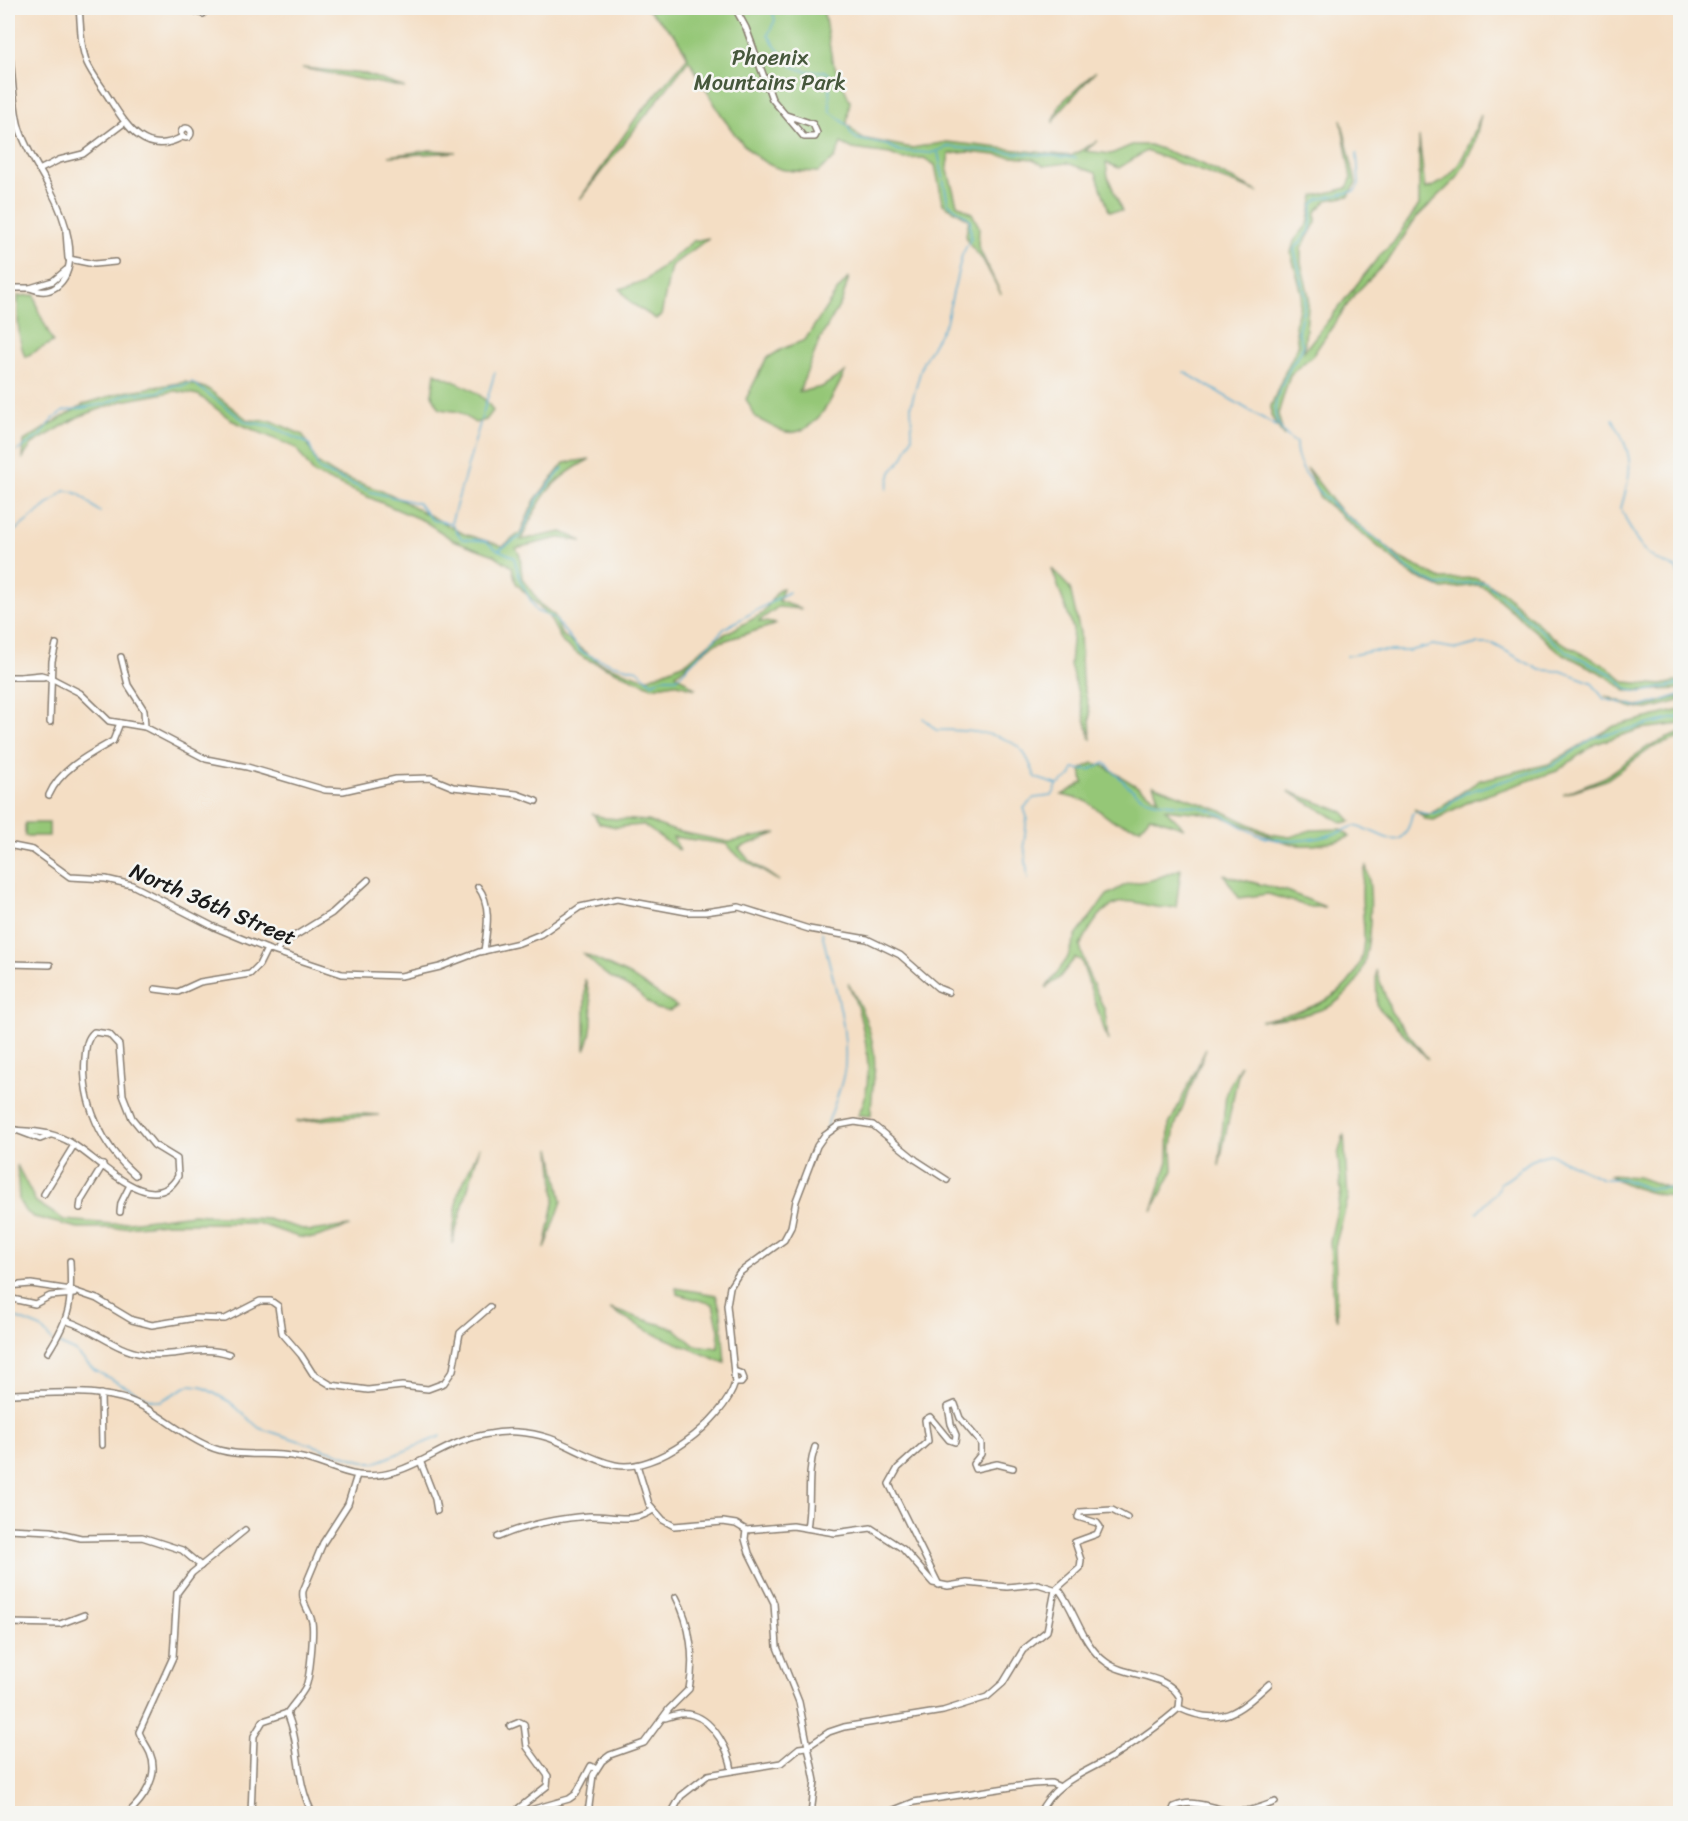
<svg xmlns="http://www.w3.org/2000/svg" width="1688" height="1821" font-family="Sriracha,sans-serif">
	<rect width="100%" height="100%" fill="#f6f6f2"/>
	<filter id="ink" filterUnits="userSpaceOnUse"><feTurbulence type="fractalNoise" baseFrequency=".0167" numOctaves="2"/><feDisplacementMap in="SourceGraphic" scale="12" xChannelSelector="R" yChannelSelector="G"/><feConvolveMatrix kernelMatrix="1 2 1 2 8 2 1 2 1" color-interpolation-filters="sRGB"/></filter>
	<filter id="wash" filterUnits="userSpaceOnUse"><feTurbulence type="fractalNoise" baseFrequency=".008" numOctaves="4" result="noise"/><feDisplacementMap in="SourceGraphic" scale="24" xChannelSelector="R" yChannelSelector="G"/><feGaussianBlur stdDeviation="1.35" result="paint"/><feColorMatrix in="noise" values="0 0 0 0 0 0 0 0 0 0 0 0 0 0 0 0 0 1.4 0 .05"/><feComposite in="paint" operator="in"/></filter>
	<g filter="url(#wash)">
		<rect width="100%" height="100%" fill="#f4dec4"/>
		<g fill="#95c777" stroke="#58724a" stroke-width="1.5">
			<path d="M646,8H823L832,60L850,101L847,124L861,138L912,148L947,142L1071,156L1098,141L1085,151L1111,154L1132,145H1150L1202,164L1258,192L1146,151L1119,168L1106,163L1108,177L1122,211H1109L1096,173L1067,163L1044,166L1033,159L968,152L949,154L947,167L957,204L972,213L979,227L978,246L1001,294L983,260L968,243L966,235L969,219L943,204L935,165L924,158L902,159L890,154L853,149L841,143L835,158L818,172C806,171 792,172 780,169C738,157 711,96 689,60L580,199L636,118L688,57L675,35Z"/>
			<path d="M302,68L366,74L405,88Z"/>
			<path d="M1096,71L1060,111L1053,123L1060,104Z"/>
			<path d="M1481,115L1474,145L1457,178L1415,219L1390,258L1354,295L1313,355L1290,375L1278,414L1284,437L1271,416V406L1284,374L1298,346L1295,326L1302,294L1291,253L1294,241L1308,224L1314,196L1347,188L1351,179L1341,119L1356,183L1349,196L1327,200L1316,212V222L1301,249V263L1309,296L1304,351L1380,255L1393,243L1419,205V137L1425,189C1459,181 1469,144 1481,115Z"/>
			<path d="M430,150L456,152L389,156Z"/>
			<path d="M709,238L671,266L661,316L656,319L631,303L620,289L646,280L693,241Z"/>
			<path d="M849,277L842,301L820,339L799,392L822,387L845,372C835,393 816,437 786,432C776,430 765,422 756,418L746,399L766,359L782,349L805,340L837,291Z"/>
			<path d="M35,295L38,310L53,342L25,357C17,337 18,318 18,296Z"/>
			<path d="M435,373C456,383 482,389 493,411L486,420L475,423L459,412L440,409L432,395Z"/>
			<path d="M185,382L208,389L248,420L272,421L303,435L317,463L334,474L390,494L464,534L503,546L520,533L535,500L564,463L590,459C547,482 541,497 521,540L562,532L582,541L559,538L516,548L520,555L522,578L541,605L555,616L561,634L600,663L643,678H649L687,662L712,641L762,614L779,589L783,588L779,601L802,609L778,607L759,621L777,624L714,644L676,674L696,689L674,683L652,687L584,658L563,643L549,617L516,583L512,567L494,555L453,540L424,521L314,474L296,448L233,421L198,395L176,391L122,401L78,417L32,444L23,458L24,441L84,404L124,392Z"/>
			<path d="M1307,468L1339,509L1400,558L1441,579L1477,578L1503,592L1555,639L1608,667L1625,682L1662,685L1680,681V689L1626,691L1605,675L1559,652L1486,588L1478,585L1443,589L1412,575L1320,498Z"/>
			<path d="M1052,569L1070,588L1080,633L1082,679L1090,713L1091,740L1070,665L1073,629Z"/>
			<path d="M1605,696C1618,700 1634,708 1648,706C1660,704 1666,698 1680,697V701L1649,709L1632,708Z"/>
			<path d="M1680,710V724L1641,729L1595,744L1557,771L1472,800L1434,820L1425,819L1414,809L1427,816L1480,780L1549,764L1614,726Z"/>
			<path d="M1680,733V738L1653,747L1606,780L1563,794L1605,777L1649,746Z"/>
			<path d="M1093,763L1104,766L1159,800L1153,785L1224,812L1270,834L1290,837L1311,830L1342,829L1350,837C1291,856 1280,839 1229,819C1210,812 1185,812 1165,809L1184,828L1150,816L1140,828L1113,821L1086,801L1062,795L1083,783L1081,769Z"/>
			<path d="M1288,791L1343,812L1351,821L1343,823Z"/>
			<path d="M593,814L605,818L647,821L675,831L729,842L777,833L739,848L748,859L779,881L739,857L726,844L673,837L680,851L643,825L616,827L599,823Z"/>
			<rect x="25" y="823" width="24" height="13"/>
			<path d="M1366,866C1374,892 1371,955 1358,979C1354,987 1336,1004 1328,1007C1307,1016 1283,1018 1260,1021C1313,1009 1366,997 1364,931C1363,909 1359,886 1366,866Z"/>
			<path d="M1181,869L1176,907C1158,909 1151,906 1134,902C1105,897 1092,925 1080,946L1087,971L1105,1011L1108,1041L1081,960L1075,958L1059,978L1046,988L1067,959L1076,936L1107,895L1127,884L1152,880Z"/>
			<path d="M1224,875L1287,891L1325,907H1310L1268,894L1239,898Z"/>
			<path d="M582,953L629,975L677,1007L669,1011L656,1009L635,991L605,974Z"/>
			<path d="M1376,970L1391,1012L1428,1059L1377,1006Z"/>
			<path d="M585,979C593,1003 596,1026 585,1050Z"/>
			<path d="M848,983C863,1009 878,1043 874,1075C873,1089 871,1102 871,1116L858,1115C878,1079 864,1019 848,983Z"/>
			<path d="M1206,1049L1175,1126L1172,1147L1173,1170L1152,1211L1168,1161L1169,1125Z"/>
			<path d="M1240,1065L1219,1166L1226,1093Z"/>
			<path d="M346,1113L379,1115L295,1122Z"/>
			<path d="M1344,1134L1348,1199L1335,1246L1337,1320L1333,1307L1330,1241L1341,1193L1338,1155Z"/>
			<path d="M480,1146L452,1244L458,1194Z"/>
			<path d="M551,1148L562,1201L545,1249L555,1198Z"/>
			<path d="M17,1165L36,1202L64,1220L112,1224L193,1214L267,1219L310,1231L350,1226L314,1238L298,1237L257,1223H165L117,1228H78L34,1217L25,1211L19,1201Z"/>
			<path d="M1608,1175L1638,1177L1680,1192V1196C1655,1197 1630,1187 1608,1175Z"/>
			<path d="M676,1288L716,1295L721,1312L725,1363L648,1331L610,1309L675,1329L694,1345L718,1348L719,1330L713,1304L677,1294Z"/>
		</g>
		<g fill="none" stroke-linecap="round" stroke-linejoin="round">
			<g stroke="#53aad0" stroke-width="1.5">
				<path d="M760,8L772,10L775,20L768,35C786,61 791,75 825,71L829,74L830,111L848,126L851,134L857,139L887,145L900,151L931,153L948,147L1076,158"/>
				<path d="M1357,154L1359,184L1355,191L1319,199L1313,205L1310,231L1294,249L1306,298L1298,331L1303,346C1301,354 1295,359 1291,366C1275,397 1263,421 1296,443C1295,486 1353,520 1383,544C1390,550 1396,559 1402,564C1411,572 1426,580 1438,585L1485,582L1554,642L1568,652L1613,675L1628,690L1642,692L1680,684"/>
				<path d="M1184,372L1276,426"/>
				<path d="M1613,419C1634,459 1633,466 1621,508C1635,540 1641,558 1676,568L1680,578"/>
				<path d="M17,451L41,435L53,419L64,411L105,404L127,394L158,392L174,385L183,386L192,382L246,422L271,426L309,444L319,470L371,492L418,503L432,520L451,523L462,539L486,541L498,550L520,537L538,498L563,468"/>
				<path d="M887,489L891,472L903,458L912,437L911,405L923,362L946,322L962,255L971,238L970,219L948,203L938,152"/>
				<path d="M451,523L495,372"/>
				<path d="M8,530H16L65,491C81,490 87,503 100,512"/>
				<path d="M499,550L514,557L520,580L536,611L554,618L581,652L612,664L638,670L652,683L663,678H677L725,628L789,592"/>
				<path d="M1347,656L1372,651H1409L1433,645L1457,649L1476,644H1493L1540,670L1561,671L1591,682L1604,699L1640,707L1680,695"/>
				<path d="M923,718L936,730C961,730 1007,731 1023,752C1029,759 1032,770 1036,778L1058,785L1071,776L1074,769L1089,770L1105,763C1118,775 1135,797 1152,801C1170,806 1189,803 1207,809C1225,814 1239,826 1256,834C1285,847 1327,839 1354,826C1384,831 1403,860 1412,814L1415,812L1430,814L1444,810L1452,801L1467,792L1552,766L1595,737L1680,717"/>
				<path d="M1028,879L1024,843L1027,817L1024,808L1034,798L1052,796L1057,786"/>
				<path d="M822,932C831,975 848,1021 845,1065C843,1088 831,1110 825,1132"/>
				<path d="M1477,1212L1497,1191L1500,1183C1520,1175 1522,1159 1550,1154L1603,1179H1623L1649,1189L1680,1187"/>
				<path d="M11,1316L41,1328L52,1341"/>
				<path d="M56,1343L76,1352L94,1370L149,1399L161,1401L189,1385L201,1386L230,1402L259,1428L359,1460L375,1463L441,1436"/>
			</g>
		</g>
	</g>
	<g filter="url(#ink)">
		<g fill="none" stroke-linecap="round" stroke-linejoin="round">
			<g stroke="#887d70" stroke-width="8">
				<g id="street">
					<path d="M79,8C81,26 80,46 87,63C92,74 100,84 107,95C124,121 143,159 182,137"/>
					<path d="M197,8V12L203,14L206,8"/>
					<path d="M735,8L746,28L772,99L804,137H815L817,133L813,124L786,115"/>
					<path d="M8,44C13,71 12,100 19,127C26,150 39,168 50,189C63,213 84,266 56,287C47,293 40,292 30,288"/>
					<circle cx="186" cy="133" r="5"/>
					<path d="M39,170L59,160L83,154L124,123"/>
					<path d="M66,232L68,258"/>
					<path d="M69,259L94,264L115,262"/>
					<path d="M8,288H30L53,281L66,270"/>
					<path d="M121,657L128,685L144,710L145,727"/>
					<path d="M8,677H43"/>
					<path d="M21,677L41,675L51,678L80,693L109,721L145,727L206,759L247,767L325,790L343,791L396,779L431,778L453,787L517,794L536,801"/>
					<path d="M50,722L52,661L56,644"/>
					<path d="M49,795C60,769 90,754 113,741L120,723"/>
					<path d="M8,845L33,850L70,877L106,879L132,885L214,927L267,949L342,974L401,976L440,967L479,952L519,943L541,934L580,907L617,899L687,912H705L739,907L809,929L867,939L900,955L938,988L948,992"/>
					<path d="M478,887C492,905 487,930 484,951"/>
					<path d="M277,951L280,945L332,913L368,880"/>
					<path d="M8,964L50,965"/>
					<path d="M155,989L178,992L200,982L250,974L259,965L267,949"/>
					<path d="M8,1130C27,1131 48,1131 66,1140C94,1153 152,1223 178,1176L177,1159L154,1145L132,1118L123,1095L119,1045L109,1034L94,1032C86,1039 86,1048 85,1058C81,1102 102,1146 135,1175"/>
					<path d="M16,1130L40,1139L50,1135"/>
					<path d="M44,1194L74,1145"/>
					<path d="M80,1208L81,1201L103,1165"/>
					<path d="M120,1212L121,1203L130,1185"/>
					<path d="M8,1286L31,1284L71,1290L97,1299L132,1320L152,1325L195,1318L225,1319L260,1301H271L278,1306L282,1333L301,1355L313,1374L331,1385L368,1390L402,1386L428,1389L444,1383L453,1370L460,1333L490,1307"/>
					<path d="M8,1298L35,1304L50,1296L74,1294"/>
					<path d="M67,1321C94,1329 115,1350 143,1354C173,1359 199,1344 229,1354"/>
					<path d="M48,1352C71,1316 72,1303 70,1261"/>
					<path d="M734,1371L742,1374L744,1379L741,1383H735"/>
					<path d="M8,1394C44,1394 85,1389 121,1398C153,1406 177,1433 208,1446C237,1459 267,1451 297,1457C318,1460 337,1472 358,1475C396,1480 423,1458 455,1444C473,1436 497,1431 517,1432C560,1434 579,1457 615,1465C655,1474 724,1421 735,1383L727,1305L730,1287L739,1273L784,1240L791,1227L796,1201L817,1146L824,1136L839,1125L855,1122L873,1125L916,1160L947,1180"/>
					<path d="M101,1394L102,1445"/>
					<path d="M421,1463L435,1499L437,1511"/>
					<path d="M637,1465L649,1504L663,1520L674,1526L723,1522L736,1524L746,1530L793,1526L835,1533L871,1528L903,1549L933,1583L948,1586L967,1583L1007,1587L1038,1584L1060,1591C1076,1613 1083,1646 1106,1662C1127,1678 1167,1672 1180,1698L1179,1708"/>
					<path d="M807,1528C812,1501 806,1474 815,1447"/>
					<path d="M8,1529L51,1531L81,1538L142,1537L182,1550L201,1566"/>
					<path d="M746,1530L745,1539L749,1553L774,1603L777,1647L799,1702L815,1781L811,1814"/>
					<path d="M498,1537C526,1525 559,1518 589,1516C610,1515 634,1524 653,1510"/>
					<path d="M939,1585L889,1484L898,1468L928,1441L925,1420L930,1417L949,1440L955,1442L956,1435L951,1424L948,1407L955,1404L960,1418L981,1443V1454L973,1464L975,1469L997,1464L1013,1468"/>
					<path d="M8,1623L60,1624L84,1615"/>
					<path d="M1179,1708C1221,1728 1238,1712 1269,1684"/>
					<path d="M287,1713C293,1704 301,1696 306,1686C310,1677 314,1631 312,1622C310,1611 301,1603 303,1591L323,1543L348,1504L357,1475"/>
					<path d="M287,1713C301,1745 295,1782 313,1814"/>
					<path d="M665,1718C675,1715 683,1712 693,1715C714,1721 730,1752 732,1771"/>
					<path d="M510,1726L520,1722L524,1724L527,1747L548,1776L547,1786L519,1808L520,1813L569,1799L576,1794L591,1766L596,1769"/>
					<path d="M127,1814C144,1799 160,1776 150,1753C147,1746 142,1740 139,1732L173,1657L177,1593L192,1573L245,1530"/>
					<path d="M251,1814L254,1736L263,1721L287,1713"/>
					<path d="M585,1814L589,1806L593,1775L602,1761L610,1755L644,1743L669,1709L689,1689C695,1659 691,1625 676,1597"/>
					<path d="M671,1814L681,1796L708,1775L781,1763L799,1748L807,1747L829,1732L844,1727L943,1711L987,1697L1003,1683L1023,1650L1047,1631L1055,1590L1080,1568L1081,1560L1075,1542L1097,1534L1100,1527L1097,1523L1078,1517L1080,1512L1112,1510L1127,1518"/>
					<path d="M884,1814L914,1802L1032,1784L1051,1783L1058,1786"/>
					<path d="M1039,1814C1055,1780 1086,1773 1115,1755C1137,1741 1160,1725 1179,1708"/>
					<path d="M1171,1814L1174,1807C1194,1798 1210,1808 1230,1811C1247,1813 1259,1808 1275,1802"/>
				</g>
			</g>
			<use href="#street" stroke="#fff" stroke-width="5"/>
		</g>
	</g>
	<g text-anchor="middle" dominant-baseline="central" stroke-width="5" stroke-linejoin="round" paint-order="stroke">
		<g font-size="22" fill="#46583c" stroke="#f6f6f2">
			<text x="770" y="57">Phoenix<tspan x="770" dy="25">Mountains Park</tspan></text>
		</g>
		<g font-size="22" fill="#1c1c1c" stroke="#f6f6f2">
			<text transform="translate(213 904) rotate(23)">North 36th Street</text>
		</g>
	</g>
	<rect width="1688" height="1821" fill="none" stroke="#f6f6f2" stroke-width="30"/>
</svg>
